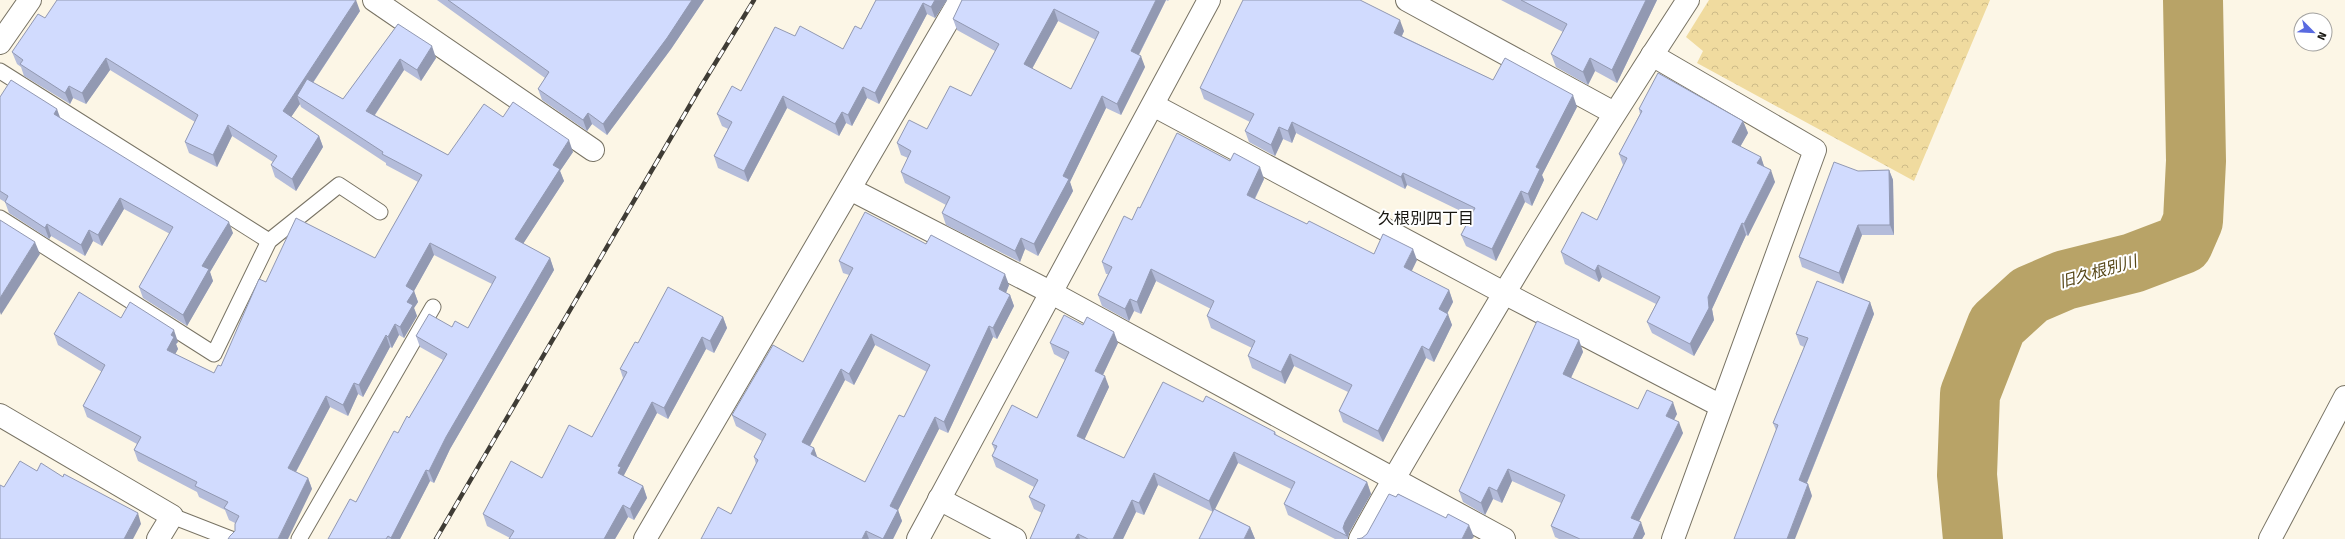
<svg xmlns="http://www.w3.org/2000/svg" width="2345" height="539" font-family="Signika,'Noto Sans JP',sans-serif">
	<defs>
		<pattern id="park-crowns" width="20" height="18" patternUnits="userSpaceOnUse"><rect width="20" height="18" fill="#f0db9f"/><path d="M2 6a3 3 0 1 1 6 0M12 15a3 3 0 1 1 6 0" fill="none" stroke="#cdbb88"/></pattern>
	</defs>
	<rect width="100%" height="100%" fill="#fcf6e6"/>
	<path fill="url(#park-crowns)" d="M1709,0H1990L1914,181L1697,63L1703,51L1686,37Z"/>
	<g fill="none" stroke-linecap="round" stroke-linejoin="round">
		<path stroke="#b8a367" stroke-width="60" d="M1973,539L1967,475L1970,394L1997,325L2030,295L2065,280L2133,263L2183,244L2193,221L2196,161L2193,0"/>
		<g stroke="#787364" stroke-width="17">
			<g id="service">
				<path d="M0,71L269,241"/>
				<path d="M0,218L214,354L269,241L339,185L380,212"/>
				<path d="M172,516L231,539"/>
				<path d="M299,539L433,307"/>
			</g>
		</g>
		<g stroke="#787364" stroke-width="24">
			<g id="minor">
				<path d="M374,0L593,150"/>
				<path d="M1407,0L1614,113"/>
				<path d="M1652,55L1815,150L1673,539"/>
				<path d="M1153,105L1504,293L1721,406"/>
				<path d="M850,189L1050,292L1504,539"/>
				<path d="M0,415L172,516L158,539"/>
				<path d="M939,499L1015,539"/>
				<path d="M645,539L960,0"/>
				<path d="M918,539L1209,0"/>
				<path d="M1360,539C1398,469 1439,402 1480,334C1547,221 1616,110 1688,0"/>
			</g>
		</g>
		<g stroke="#787364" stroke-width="24">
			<g id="tertiary">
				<path d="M0,43L30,0"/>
				<path d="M2270,539L2345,397"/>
			</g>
		</g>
		<use href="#service" stroke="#fff" stroke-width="15"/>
		<use href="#minor" stroke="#fff" stroke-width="22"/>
		<use href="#tertiary" stroke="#fff" stroke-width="22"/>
		<g stroke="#3f3c35" stroke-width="4.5">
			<path id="rail" d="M436,539L700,88L754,0"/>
		</g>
		<use href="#rail" stroke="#fff" stroke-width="3" stroke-dasharray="9" stroke-linecap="butt"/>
	</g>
	<g fill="#b4bcda" fill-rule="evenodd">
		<path d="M437,0H704L671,49L607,135L592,124L587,131L542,100L538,89L545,78Z"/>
		<path d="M876,0H947L935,18L927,14L879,104L867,98L852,126L846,123L839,136L787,108L748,182L718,168L714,156L728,129L722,126L717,114L741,91L795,36L843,49L861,29Z"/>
		<path d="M962,0H1169L1168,1L1166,0L1139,55L1145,67L1121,115L1106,108L1070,182L1073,191L1038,256L1025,249L1020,262L946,225L942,213L946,205L905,183L901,172L908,158L901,155L897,143L927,129L971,96L995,51L957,30L953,19ZM1058,21L1096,40L1071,89L1032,69Z"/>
		<path d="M1501,0H1657L1617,83L1595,71L1588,85L1556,67L1551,54L1563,32Z"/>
		<path d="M360,11L313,83L343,99L398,24L436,58L421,81L404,70L375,115L448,155L503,117L573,152L560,171L564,181L523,244L550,258L554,270L450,449L434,483L430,481L400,539H328L356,502L398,433L409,418L443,360L420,347L416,336L452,327L468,328L492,284L434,255L414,291L418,302L414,308L417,316L404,338L399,335L392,348L390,347L363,397L358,394L348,416L330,407L296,472L308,478L312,489L235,531V523L229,520L225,510L199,497L197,492L138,461L134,450L137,444L87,417L83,406L102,372L58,345L54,334L121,318L178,342L176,344L178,349L175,354L214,373L221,366L266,282L375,258L418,182L386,165V163L301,107L300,104L291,117L319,136L323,147L296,191L275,177L271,165L273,162L232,136L217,167L189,153L185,142L195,122L110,70L86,104L73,98L70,104L24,76L21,67L17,64L12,52L45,18Z"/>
		<path d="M1404,31L1402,36L1493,80L1577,107L1542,175L1544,180L1532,206L1525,202L1496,261L1466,246L1461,235L1471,216L1407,185L1405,189L1296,133L1292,143L1283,139L1275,156L1249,142L1245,131L1250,122L1204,99L1200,88Z"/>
		<path d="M0,97L60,118L233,233L210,272L213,281L187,326L143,298L139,287L170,234L124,209L102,246L93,241L85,256L51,236L49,239L9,213L5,202L0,199Z"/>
		<path d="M1639,109L1743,121L1748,133L1740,147L1761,157L1764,167L1775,182L1748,236L1746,235L1712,309L1714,320L1694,356L1652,333L1647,322L1656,304L1602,277L1599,282L1565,264L1561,252L1597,220L1623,165L1619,154L1640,114Z"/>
		<path d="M1230,161L1264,179L1255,199L1307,224L1374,254L1417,260L1411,271L1449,290L1453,302L1447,313L1452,325L1434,362L1426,358L1383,442L1343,422L1339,411L1348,392L1294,366L1285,384L1252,368L1248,356L1252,348L1211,328L1207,316L1211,309L1156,281L1141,314L1134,311L1129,321L1102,306L1098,295L1108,274H1106L1102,262L1140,208Z"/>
		<path d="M1889,170L1893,180L1894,235H1862L1843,284L1802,267L1799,257L1858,171Z"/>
		<path d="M926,244L1009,285L1006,293L1010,295L1014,306L997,339L993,337L948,433L939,429L898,510L902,521L893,539H701L731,514L756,464L754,457L762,441L736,426L732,415L803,362L849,275L843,273L839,261ZM875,345L927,372L904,417L865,482L817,458L814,448L810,446L845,380L854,385Z"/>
		<path d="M1870,302L1874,314L1807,483L1808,484L1812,496L1776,430L1773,423L1804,347L1800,345L1796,334Z"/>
		<path d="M723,317L727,328L714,353L706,349L668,419L657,413L624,475V476L643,486L647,498L634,520L628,517L615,539H509L510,538L487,526L483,514L542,478L592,437L623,378L620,369L638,343Z"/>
		<path d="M1579,340L1583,352L1571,378L1638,409L1677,414L1674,420L1683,433L1639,521L1645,534L1642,539H1559L1555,537L1551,526L1561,503L1512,481L1502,503L1493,499L1485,515L1463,502L1459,491Z"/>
		<path d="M1050,343H1118L1103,375L1109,387L1084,439L1124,458L1203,402L1275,432L1277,436L1367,482L1371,494L1349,533L1348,538V539H1335L1288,515L1284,504L1291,489L1238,463L1215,509L1250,527L1255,539L1213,512L1158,485L1144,515L1136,512L1123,539H1030L1042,513L1034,509L1029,497L1034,487L996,467L992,456L995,451L992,444L1037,418L1065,360L1054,354Z"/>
	</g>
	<g fill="#9299b2">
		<path d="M356,0L360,11L302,99L297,96L300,104L287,123L283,111Z"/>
		<path d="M692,0H704L671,49L607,135L603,124Z"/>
		<path d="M935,0H947L935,18L931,7Z"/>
		<path d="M1156,0H1166L1135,62L1131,51Z"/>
		<path d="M1646,0H1657L1617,83L1612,70Z"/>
		<path d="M923,3L927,14L879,104L875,93Z"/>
		<path d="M1054,9L1058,21L1028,76L1024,64Z"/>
		<path d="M1400,20L1404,31L1398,44L1394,33Z"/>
		<path d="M432,46L436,58L421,81L417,70Z"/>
		<path d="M1141,56L1145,67L1121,115L1117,104Z"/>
		<path d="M106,58L110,70L86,104L82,93Z"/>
		<path d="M1590,58L1595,71L1588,85L1583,72Z"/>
		<path d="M400,59L404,70L370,122L366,111Z"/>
		<path d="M69,86L73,98L70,104L65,93Z"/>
		<path d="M863,87L867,98L852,126L848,115Z"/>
		<path d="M1573,95L1577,107L1542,175L1544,180L1532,206L1528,194L1536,167Z"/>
		<path d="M783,96L787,108L748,182L744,171Z"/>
		<path d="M1102,96L1106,108L1070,182L1073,191L1038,256L1034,244L1063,176Z"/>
		<path d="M57,109L61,120L54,114Z"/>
		<path d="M842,112L846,123L839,136L835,124Z"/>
		<path d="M588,113L592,124L587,131L583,120Z"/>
		<path d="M1743,121L1748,133L1736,154L1732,142Z"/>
		<path d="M1292,122L1296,133L1292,143L1288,131Z"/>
		<path d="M228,125L232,136L217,167L213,155Z"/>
		<path d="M1279,127L1283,139L1275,156L1271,145Z"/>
		<path d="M319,136L323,147L296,191L292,179Z"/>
		<path d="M569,140L573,152L560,171L564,181L519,250L515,239L553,165Z"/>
		<path d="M1761,157L1765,169L1757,163Z"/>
		<path d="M1260,167L1264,179L1251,206L1247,195Z"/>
		<path d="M1771,170L1775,182L1748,236L1744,224Z"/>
		<path d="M1889,170L1893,180L1894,235L1890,225Z"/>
		<path d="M1403,173L1407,185L1405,189L1401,177Z"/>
		<path d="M1521,191L1525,202L1496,261L1492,249Z"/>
		<path d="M120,198L124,209L102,246L98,235Z"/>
		<path d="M229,222L233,233L210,272L213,281L187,326L183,315L202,266Z"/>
		<path d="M1742,223L1746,235L1712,309L1714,320L1694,356L1690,344L1708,297Z"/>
		<path d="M47,224L51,236L49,239L45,228Z"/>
		<path d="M1858,225L1862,235L1843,284L1839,273Z"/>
		<path d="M89,230L93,241L85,256L81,245Z"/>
		<path d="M1021,238L1025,249L1020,262L1015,251Z"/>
		<path d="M35,242L40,254L1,315L0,312V298Z"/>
		<path d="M430,243L434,255L414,291L418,302L414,308L417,316L404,338L400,327L407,302L406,286Z"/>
		<path d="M1413,249L1417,260L1408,279L1404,267Z"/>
		<path d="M550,258L554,270L450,449L434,483L429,471L446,437Z"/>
		<path d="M1598,265L1602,277L1599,282L1595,271Z"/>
		<path d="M1151,269L1156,281L1141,314L1137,302Z"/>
		<path d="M1005,274L1009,285L1003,300L999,289Z"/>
		<path d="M1449,290L1453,302L1444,320L1439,309Z"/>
		<path d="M1010,295L1014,306L997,339L993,328Z"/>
		<path d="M1130,299L1134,311L1129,321L1125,309Z"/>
		<path d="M1870,302L1874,314L1803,492L1799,480Z"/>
		<path d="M1448,314L1452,325L1434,362L1429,350Z"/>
		<path d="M723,317L727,328L714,353L710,341Z"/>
		<path d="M395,324L399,335L392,348L388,337Z"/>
		<path d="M989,326L993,337L948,433L944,422Z"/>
		<path d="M174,330L178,342L176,344L178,349L171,362L167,350L171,335Z"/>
		<path d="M1114,332L1118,343L1099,383L1095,371Z"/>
		<path d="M871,334L875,345L854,385L849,374Z"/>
		<path d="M386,335L390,347L363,397L359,385Z"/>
		<path d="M702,337L706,349L668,419L664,408Z"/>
		<path d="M1579,340L1583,352L1567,386L1563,374Z"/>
		<path d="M1422,346L1426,358L1383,442L1378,431Z"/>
		<path d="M1290,354L1294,366L1285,384L1281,372Z"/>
		<path d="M841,369L845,380L806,453L802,442Z"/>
		<path d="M1105,376L1109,387L1081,447L1077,436Z"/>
		<path d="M354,383L358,394L348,416L343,405Z"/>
		<path d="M326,396L330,407L292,479L288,468Z"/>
		<path d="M652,402L657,413L624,475L625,479L618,473V466Z"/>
		<path d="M1673,402L1677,414L1670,427L1666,416Z"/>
		<path d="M935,417L939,429L898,510L902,521L893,539H883L890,506Z"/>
		<path d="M1679,422L1683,433L1635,529L1631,518Z"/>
		<path d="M814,448L818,459L811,454Z"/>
		<path d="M1234,452L1238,463L1213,513L1209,501Z"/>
		<path d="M1508,469L1512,481L1502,503L1497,491Z"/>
		<path d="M426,470L430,481L400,539H391V538Z"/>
		<path d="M1154,473L1158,485L1144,515L1139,503Z"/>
		<path d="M308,478L312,489L288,539H278Z"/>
		<path d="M1367,482L1371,494L1349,533L1348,538L1343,528L1345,522Z"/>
		<path d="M1808,484L1812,496L1795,539H1787Z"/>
		<path d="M643,486L647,498L634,520L630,509Z"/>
		<path d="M1489,487L1493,499L1485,515L1481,503Z"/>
		<path d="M1132,500L1136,512L1123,539H1113Z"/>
		<path d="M623,505L628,517L615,539H604Z"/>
		<path d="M138,513L141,524L133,539H124Z"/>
		<path d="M1641,522L1645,534L1642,539H1633Z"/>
		<path d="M1469,525L1474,537L1472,539H1462Z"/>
		<path d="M1250,527L1255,539H1244Z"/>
		<path d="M866,531L869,539H862Z"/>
		<path d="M1078,534L1080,539H1075Z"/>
	</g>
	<g fill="#d1dbfe" stroke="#9299b2" fill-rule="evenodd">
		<path d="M57,0H356L283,111L319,136L292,179L271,165L277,156L228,125L213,155L185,142L198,115L106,58L82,93L69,86L65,93L20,64L23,60L12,52L38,14L45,18Z"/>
		<path d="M448,0H692L667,38L603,124L588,113L583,120L538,89L549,72Z"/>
		<path d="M876,0H935L931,7L923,3L875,93L863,87L848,115L842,112L835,124L783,96L744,171L714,156L732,122L717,114L732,86L741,91L775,27L795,36L800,26L843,49L855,26L861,29Z"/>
		<path d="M962,0H1156L1131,51L1141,56L1117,104L1102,96L1063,176L1069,179L1034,244L1021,238L1015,251L942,213L950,197L901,172L911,151L897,143L909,120L927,129L950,86L971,96L999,44L953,19ZM1054,9L1099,32L1071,89L1024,64Z"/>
		<path d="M1243,0H1360L1400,20L1394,33L1493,80L1505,58L1573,95L1536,167L1540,169L1528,194L1521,191L1492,249L1461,235L1475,208L1403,173L1401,177L1292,122L1288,131L1279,127L1271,145L1245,131L1254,114L1200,88Z"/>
		<path d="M1521,0H1646L1612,70L1590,58L1583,72L1551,54L1567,24Z"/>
		<path d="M398,24L432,46L417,70L400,59L366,111L448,155L484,104L503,117L513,102L569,140L553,165L560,169L515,239L550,258L446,437L429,471L426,470L391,538L388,536L386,539H328L350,499L356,502L394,431L398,433L407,416L409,418L447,354L416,336L429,314L452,327L455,321L468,328L496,277L430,243L406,286L414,291L407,302L413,305L400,327L395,324L388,337L386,335L359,385L354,383L343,405L326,396L288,468L308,478L278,539H228L230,536L235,531V524L239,516L224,508L228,502L195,486L197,482L134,450L141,437L83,406L105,365L54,334L79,292L121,318L130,302L174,330L171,335L174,337L167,350L214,373L218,365L221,366L259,279L266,282L296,218L375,258L422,175L382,154L383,152L297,96L307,79L343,99Z"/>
		<path d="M1658,73L1743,121L1732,142L1761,157L1757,163L1771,170L1744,224L1742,223L1708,297L1709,308L1690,344L1647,322L1660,297L1598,265L1595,271L1561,252L1582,212L1597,220L1627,158L1619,154L1642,111L1639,109Z"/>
		<path d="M11,80L57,109L54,114L229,222L202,266L209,269L183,315L139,287L173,227L120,198L98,235L89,230L81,245L47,224L45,228L5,202L8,196L0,191V97Z"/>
		<path d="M1177,133L1230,161L1234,153L1260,167L1247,195L1307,224L1309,221L1374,254L1383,234L1413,249L1404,267L1449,290L1439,309L1448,314L1429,350L1422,346L1378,431L1339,411L1352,385L1290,354L1281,372L1248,356L1255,341L1207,316L1214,301L1151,269L1137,302L1130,299L1125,309L1098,295L1112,267L1102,262L1124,216L1132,220L1138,207L1140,208Z"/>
		<path d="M1834,162L1858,171L1889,170L1890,225H1858L1839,273L1799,257Z"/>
		<path d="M865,212L926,244L931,235L1005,274L999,289L1010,295L993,328L989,326L944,422L935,417L890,506L898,510L883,539L866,531L862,539H701L718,507L731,514L758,460L754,457L766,434L732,415L773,345L803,362L853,268L839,261ZM871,334L930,365L904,417L899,415L865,482L811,454L814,448L802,442L841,369L849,374Z"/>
		<path d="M0,220L35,242L0,298Z"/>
		<path d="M1817,281L1870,302L1799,480L1808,484L1787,539H1734L1778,425L1773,423L1808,338L1796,334Z"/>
		<path d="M668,287L723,317L710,341L702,337L664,408L652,402L618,466L621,467L618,473L643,486L630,509L623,505L604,539H509L514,531L483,514L511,461L542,478L569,425L592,437L627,372L620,369L635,342L638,343Z"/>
		<path d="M1064,315L1083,325L1087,317L1114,332L1095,371L1105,376L1077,436L1124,458L1163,382L1203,402L1206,396L1275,432L1274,434L1367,482L1345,522L1343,528L1347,536L1284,504L1295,482L1234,452L1209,501L1154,473L1139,503L1132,500L1113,539H1088L1078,534L1075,539H1030L1045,505L1029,497L1038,480L992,456L997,446L992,444L1012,405L1037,418L1069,352L1050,343Z"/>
		<path d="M1537,321L1579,340L1563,374L1638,409L1647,390L1673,402L1666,416L1679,422L1631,518L1641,522L1633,539H1580L1551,526L1565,495L1508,469L1497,491L1489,487L1481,503L1459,491Z"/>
		<path d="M20,461L37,471L41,463L63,477L64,474L138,513L124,539H0V485L4,487Z"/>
		<path d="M1389,494L1396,497L1398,494L1446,518L1448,514L1469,525L1462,539H1357L1362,538L1367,534Z"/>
		<path d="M1214,509L1250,527L1244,539H1199Z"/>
	</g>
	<g text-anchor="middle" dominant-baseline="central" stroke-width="4" stroke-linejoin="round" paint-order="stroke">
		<g font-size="16" fill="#171510" stroke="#fff">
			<text x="1426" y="219">久根別四丁目</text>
		</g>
		<g font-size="16" font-style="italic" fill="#574718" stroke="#fff">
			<text transform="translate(2098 272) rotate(-16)">旧久根別川</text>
		</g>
	</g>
	<g transform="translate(2313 32) rotate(114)"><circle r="19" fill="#ffffff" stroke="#a2a19f"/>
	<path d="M0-3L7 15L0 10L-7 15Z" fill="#596ae0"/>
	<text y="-6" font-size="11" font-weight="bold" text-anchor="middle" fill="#171510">N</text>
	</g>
</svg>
